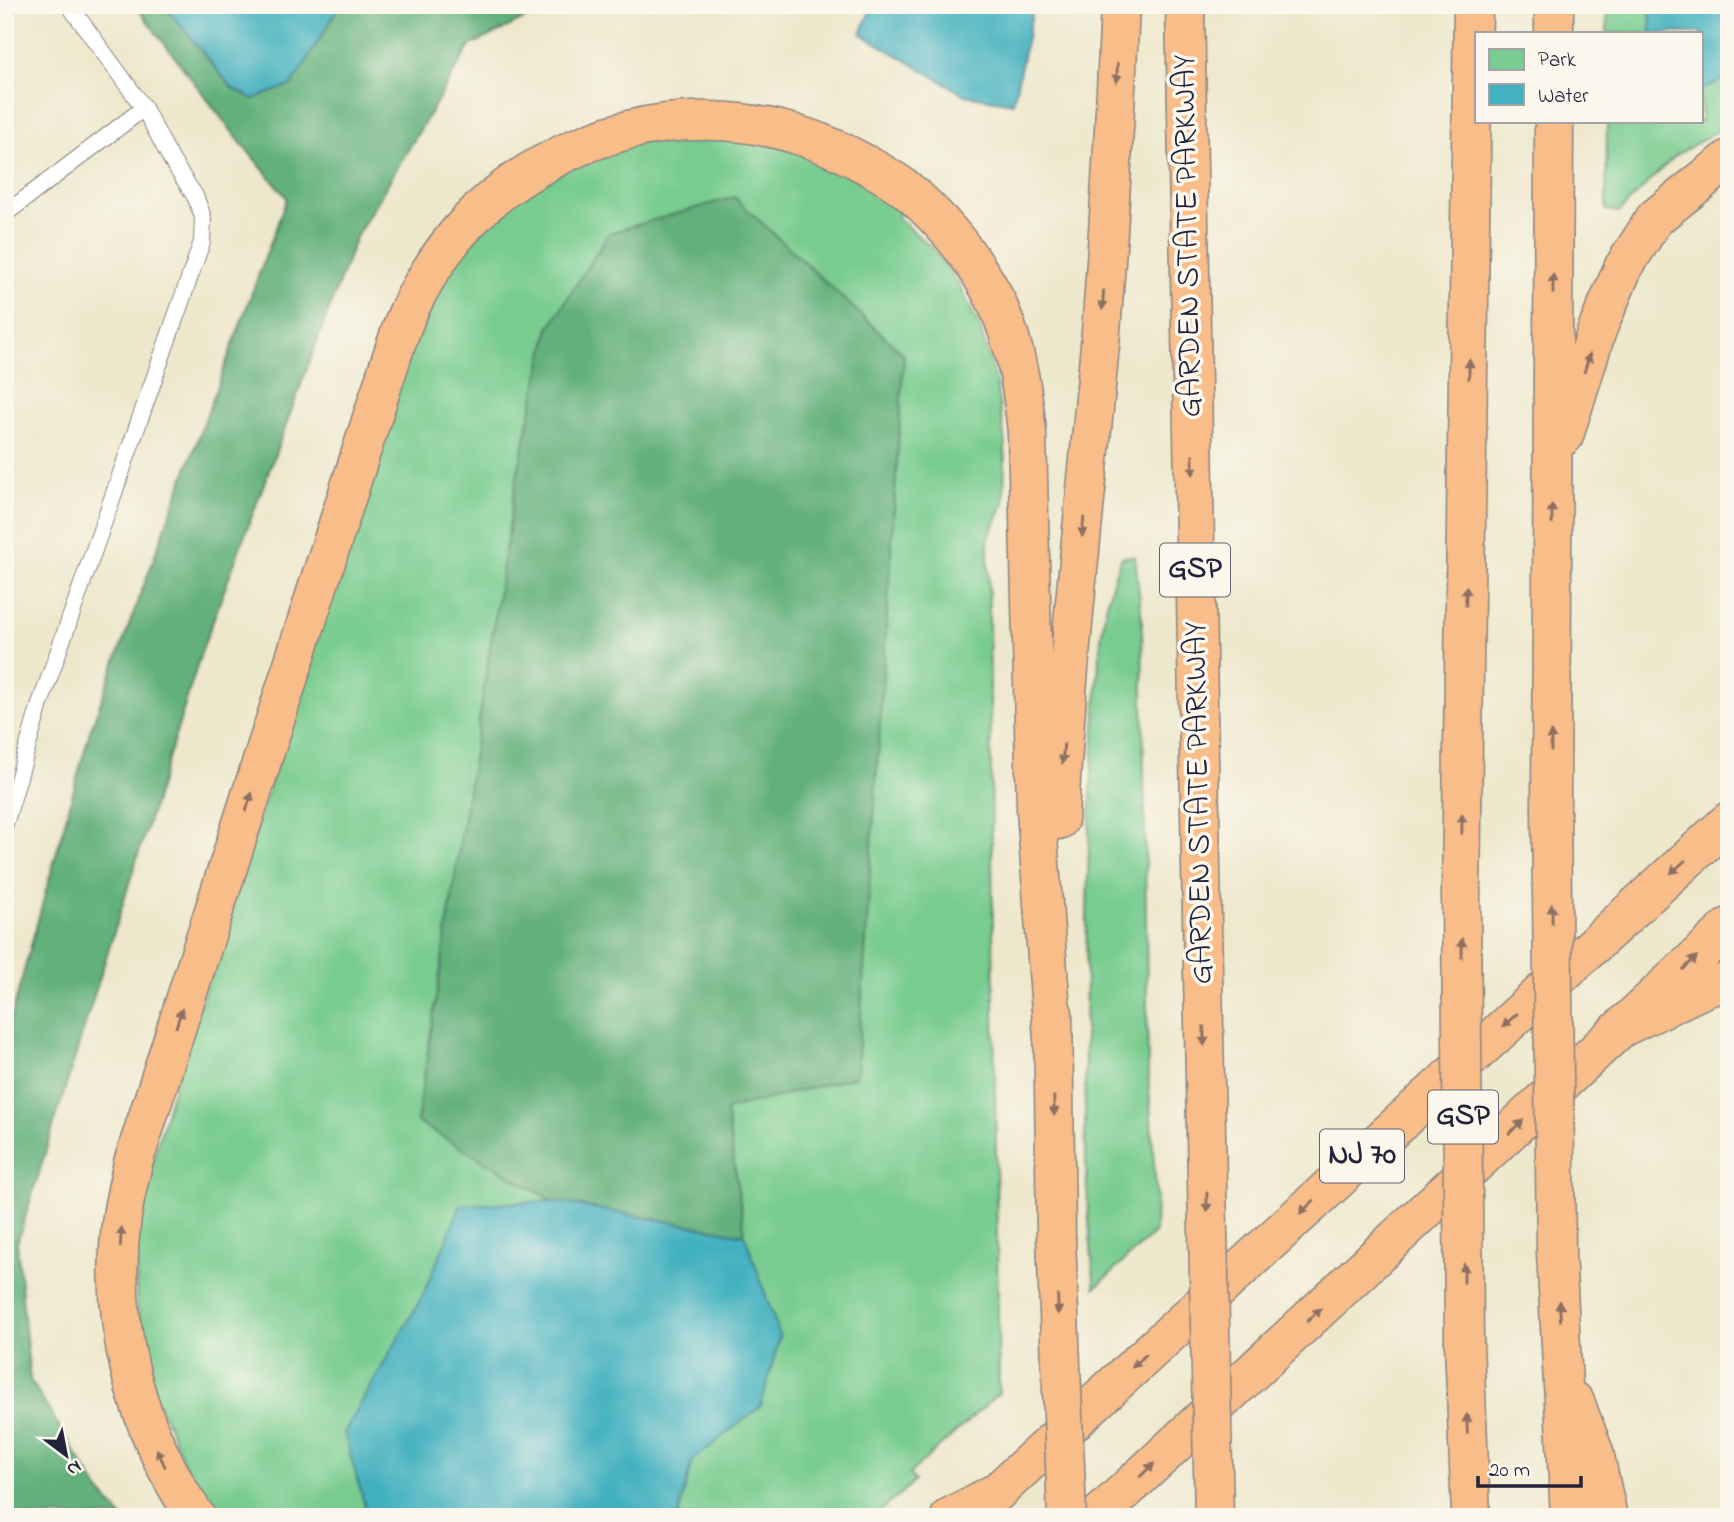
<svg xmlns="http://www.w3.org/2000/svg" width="1734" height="1522" font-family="'Indie Flower',sans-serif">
	<rect width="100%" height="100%" fill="#fbf7ec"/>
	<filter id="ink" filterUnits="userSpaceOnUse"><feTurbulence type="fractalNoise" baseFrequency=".0143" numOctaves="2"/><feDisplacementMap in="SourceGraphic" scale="14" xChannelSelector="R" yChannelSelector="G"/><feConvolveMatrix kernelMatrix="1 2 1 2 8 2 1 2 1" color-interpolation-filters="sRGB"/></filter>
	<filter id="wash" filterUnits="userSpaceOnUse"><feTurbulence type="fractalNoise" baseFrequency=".00686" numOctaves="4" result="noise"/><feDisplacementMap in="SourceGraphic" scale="28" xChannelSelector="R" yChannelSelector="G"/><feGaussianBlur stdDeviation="1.57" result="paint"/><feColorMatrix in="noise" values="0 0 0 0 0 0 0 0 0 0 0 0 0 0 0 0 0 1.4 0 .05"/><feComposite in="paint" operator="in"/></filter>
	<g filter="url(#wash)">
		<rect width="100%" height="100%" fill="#ede7cb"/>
		<g fill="#78cc8f" stroke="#4d7765" stroke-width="2">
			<path d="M1607,5H1729V124L1675,156L1619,212L1606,210L1607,121H1701V33H1607Z"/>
			<path d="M736,137L810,154L862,182L902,211L897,217L933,249L960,286L980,328L996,382L1005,443L1004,503L988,539L999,1393L909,1474L915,1481L874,1517H221L189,1474L152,1388L136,1298L137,1223L169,1102L402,371L443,278L492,215L584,159L648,138Z"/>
			<path d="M1135,556L1142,622L1148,1075L1156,1192L1155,1232L1095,1288C1083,1183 1084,1077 1086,971C1087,895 1089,819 1094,744C1098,683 1097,612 1122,557Z"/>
		</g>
		<g fill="#62b07a" stroke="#42695a" stroke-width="2">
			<path d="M135,5H164L232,88L292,85L340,5H552L470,46L356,237L202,650L17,1243L30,1380L98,1489L122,1517H5V1040L90,731L287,198L236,137Z"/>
			<path d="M734,197L904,355L857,1076L726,1110L745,1235L553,1201L417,1122L516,481L549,328L609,233Z"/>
		</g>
		<g fill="#43b1bf" stroke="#326a7d" stroke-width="2">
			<path d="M164,5H340L292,85L253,99L232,88Z"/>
			<path d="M872,5H1034L1013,103L965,95L861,34Z"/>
			<path d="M1650,5H1729V77L1701,90V33H1651Z"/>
			<path d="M553,1201L745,1235L780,1336L761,1406L692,1461L678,1517H368L344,1433L423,1295L461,1205Z"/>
		</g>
	</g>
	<g filter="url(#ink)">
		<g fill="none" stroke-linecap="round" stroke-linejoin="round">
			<g stroke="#888483" stroke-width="18">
				<g id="service">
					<path d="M5,214L144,108"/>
					<path d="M14,794L40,704L202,242L203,217L195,196L172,161L144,108L69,5"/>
					<path d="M5,824L14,794L6,792"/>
				</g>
			</g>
			<g stroke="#888483" stroke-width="41">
				<g id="trunk">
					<path d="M972,1515L1729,821"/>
					<path d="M1097,1517L1729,927"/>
				</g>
			</g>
			<g stroke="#888483" stroke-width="41">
				<g id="motorway">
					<path d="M1185,5L1206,1134"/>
					<path d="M1554,33V5"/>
					<path d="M1564,436L1597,330L1623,268L1655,218L1729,159"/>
					<path d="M1551,809L1554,121"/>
					<path d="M1059,820C1066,661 1086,503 1100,344C1109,231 1115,118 1120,5"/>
					<path d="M1461,892L1473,5"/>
					<path d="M1053,1013L1056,1237"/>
					<path d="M1623,1027L1707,987L1729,982"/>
					<path d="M1556,1252L1570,1517"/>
					<path d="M1464,1342L1471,1517"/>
					<path d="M1575,1402L1594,1452L1608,1517"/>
					<path d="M196,1517C135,1428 108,1323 122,1216C125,1198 129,1180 133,1163L390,362C396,345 401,328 408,312C423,280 443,249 466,224C491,196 523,174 555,158C655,106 767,109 865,164C882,173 900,183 914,196C941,220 966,250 985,281C1013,327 1022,381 1027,433L1036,810L1053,1038"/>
					<path d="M950,1517L997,1492"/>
				</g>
			</g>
			<use href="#service" stroke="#fff" stroke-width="16"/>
			<use href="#trunk" stroke="#f8bd89" stroke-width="38"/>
			<use href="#motorway" stroke="#f8bd89" stroke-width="38"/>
			<g stroke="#888483" stroke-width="41" stroke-linecap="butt">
				<g id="motorway-bridge">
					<path d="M1551,809L1556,1252"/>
					<path d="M1461,892L1464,1342"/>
					<path d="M1206,1134L1214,1517"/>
					<path d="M1056,1237L1067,1517"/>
				</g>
			</g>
			<use href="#motorway-bridge" stroke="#f8bd89" stroke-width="38"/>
		</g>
		<defs><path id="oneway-solid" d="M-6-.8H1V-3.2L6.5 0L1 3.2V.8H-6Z" transform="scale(1.75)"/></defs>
		<g fill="#8d7062">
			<use href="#oneway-solid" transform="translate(1117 73) rotate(93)"/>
			<use href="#oneway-solid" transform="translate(1553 284) rotate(-90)"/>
			<use href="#oneway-solid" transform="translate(1103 300) rotate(94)"/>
			<use href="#oneway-solid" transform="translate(1587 363) rotate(-73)"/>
			<use href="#oneway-solid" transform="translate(1469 369) rotate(-89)"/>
			<use href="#oneway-solid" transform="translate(1193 465) rotate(89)"/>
			<use href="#oneway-solid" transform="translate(1552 514) rotate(-90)"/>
			<use href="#oneway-solid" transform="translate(1083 527) rotate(95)"/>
			<use href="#oneway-solid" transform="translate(1466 596) rotate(-89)"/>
			<use href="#oneway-solid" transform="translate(1551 741) rotate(-90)"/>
			<use href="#oneway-solid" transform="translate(1063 754) rotate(94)"/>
			<use href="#oneway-solid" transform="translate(249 802) rotate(-72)"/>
			<use href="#oneway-solid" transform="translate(1462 824) rotate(-89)"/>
			<use href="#oneway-solid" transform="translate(1678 867) rotate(138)"/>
			<use href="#oneway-solid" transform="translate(1552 914) rotate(-91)"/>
			<use href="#oneway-solid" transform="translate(1462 948) rotate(-90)"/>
			<use href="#oneway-solid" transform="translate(1690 963) rotate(-44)"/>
			<use href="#oneway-solid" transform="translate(179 1018) rotate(-72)"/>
			<use href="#oneway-solid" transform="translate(1510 1020) rotate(138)"/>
			<use href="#oneway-solid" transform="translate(1204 1036) rotate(89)"/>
			<use href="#oneway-solid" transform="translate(1054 1106) rotate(89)"/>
			<use href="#oneway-solid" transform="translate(1516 1127) rotate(-43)"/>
			<use href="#oneway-solid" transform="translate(1207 1202) rotate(89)"/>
			<use href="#oneway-solid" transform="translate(1307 1207) rotate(137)"/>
			<use href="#oneway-solid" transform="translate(121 1237) rotate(-86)"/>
			<use href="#oneway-solid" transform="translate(1464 1273) rotate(-90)"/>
			<use href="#oneway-solid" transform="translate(1058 1305) rotate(88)"/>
			<use href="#oneway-solid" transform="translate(1560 1311) rotate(-93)"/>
			<use href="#oneway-solid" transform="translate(1314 1315) rotate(-43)"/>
			<use href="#oneway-solid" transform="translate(1139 1361) rotate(137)"/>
			<use href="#oneway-solid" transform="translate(1467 1424) rotate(-92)"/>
			<use href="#oneway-solid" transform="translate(161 1458) rotate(-115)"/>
			<use href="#oneway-solid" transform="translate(1147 1470) rotate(-43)"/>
		</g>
	</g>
	<g text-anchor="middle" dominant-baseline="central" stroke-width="7" stroke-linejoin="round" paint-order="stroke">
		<g fill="#fbf7ec" stroke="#636270" stroke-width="2">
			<rect x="1160" y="543.5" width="70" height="53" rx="5"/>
			<rect x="1428" y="1090.5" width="70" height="53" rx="5"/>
			<rect x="1320" y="1129.5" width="84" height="53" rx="5"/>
		</g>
		<g font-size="30" font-weight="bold" fill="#22223b">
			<text x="1195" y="570">GSP</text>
			<text x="1463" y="1117">GSP</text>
			<text x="1362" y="1156">NJ 70</text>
		</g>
		<g font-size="32" fill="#22223b" stroke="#fbf7ec">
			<text transform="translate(1189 236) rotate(-91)">GARDEN STATE PARKWAY</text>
			<text transform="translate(1200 803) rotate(-91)">GARDEN STATE PARKWAY</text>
		</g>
	</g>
	<rect width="1734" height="1522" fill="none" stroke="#fbf7ec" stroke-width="28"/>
	<rect x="1475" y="32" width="228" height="91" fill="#fbf7ec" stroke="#a4a2a5" stroke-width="2"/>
	<rect x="1489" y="49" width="35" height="21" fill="#78cc8f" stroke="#a4a2a5" stroke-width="2"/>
	<text x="1538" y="66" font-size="21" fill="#22223b">Park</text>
	<rect x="1489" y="84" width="35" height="21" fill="#43b1bf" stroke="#a4a2a5" stroke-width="2"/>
	<text x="1538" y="102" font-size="21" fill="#22223b">Water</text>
	<g transform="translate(66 1455) rotate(148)" stroke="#fbf7ec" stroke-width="5" paint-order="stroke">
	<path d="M0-5L12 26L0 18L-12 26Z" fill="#22223b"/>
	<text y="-10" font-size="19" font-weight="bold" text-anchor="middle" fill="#22223b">N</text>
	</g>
	<path d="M1478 1476v10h103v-10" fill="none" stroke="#22223b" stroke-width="3.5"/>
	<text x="1489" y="1476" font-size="21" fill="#22223b" stroke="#fbf7ec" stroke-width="5" paint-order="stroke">20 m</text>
</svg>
